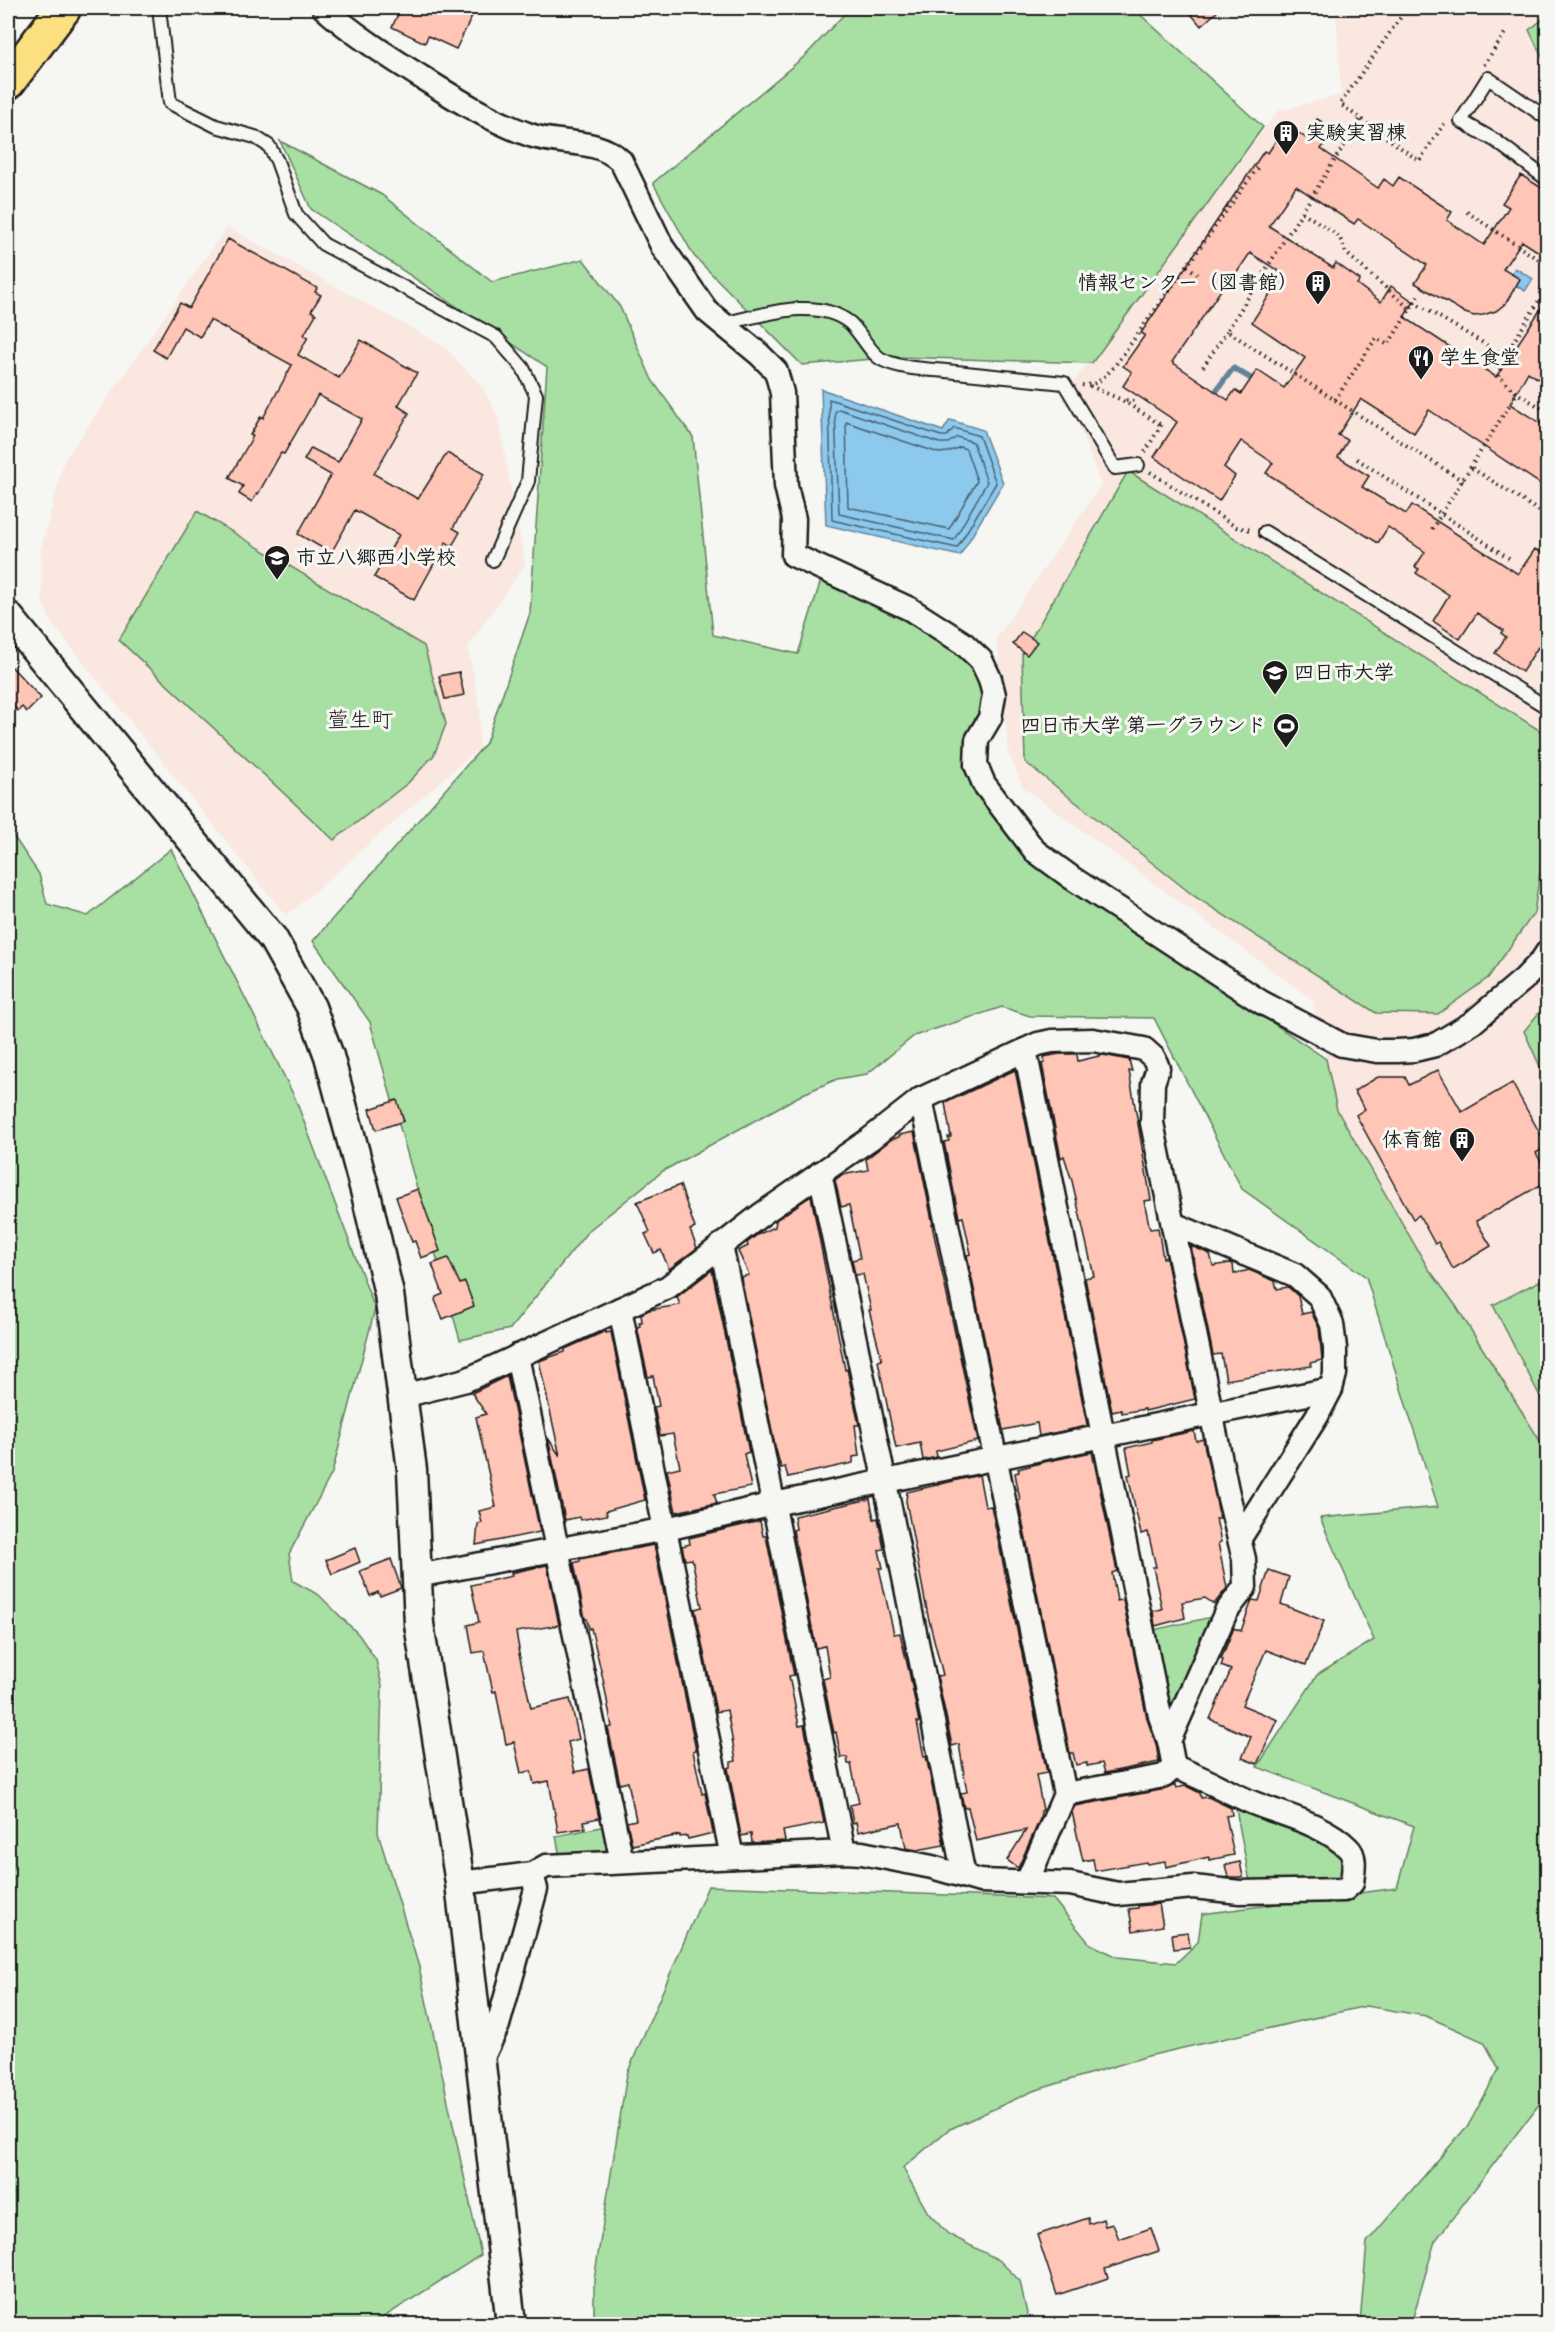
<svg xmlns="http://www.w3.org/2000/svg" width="1555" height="2332" font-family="'Balsamiq Sans','Klee One',sans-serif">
	<rect width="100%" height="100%" fill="#f6f6f2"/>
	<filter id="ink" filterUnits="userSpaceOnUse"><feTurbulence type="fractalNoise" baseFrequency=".0167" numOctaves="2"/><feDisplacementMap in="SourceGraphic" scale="12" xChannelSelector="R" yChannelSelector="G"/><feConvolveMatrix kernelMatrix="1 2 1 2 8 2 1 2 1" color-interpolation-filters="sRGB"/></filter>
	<g filter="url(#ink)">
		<g fill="#f9e7e0">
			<path d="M1336,8H1547V16L1529,30L1548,67V1003L1524,1031L1547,1082V1452L1456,1306L1428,1268L1337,1110L1313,1000L1023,787L1009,754L997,638L1101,485L1066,392L1278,111L1341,95Z"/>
			<path d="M227,227L445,347L483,388L498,417L525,564L468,646L480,711L479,748L286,916L51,622L42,598L41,549L64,461Z"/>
		</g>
		<g fill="#a8e0a3" stroke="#627e60" stroke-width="1.5">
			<path d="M850,8H1133L1263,127L1092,363L897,357L802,365L694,256L653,183L806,55Z"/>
			<path d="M1547,16V67L1529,30Z"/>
			<path d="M280,141L382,195L492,282L583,259L620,307L652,380L693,437L713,635L798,654L821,580L916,621L968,662L983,697L981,715L968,737L965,761L973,791L1028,857L1326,1059L1337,1110L1428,1268L1456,1306L1547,1452V2097L1540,2103L1435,2241L1411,2324H1360L1367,2242L1469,2124L1499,2069L1484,2042L1426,2016L1366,2006L1148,2056L1033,2091L948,2130L903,2168L928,2213L948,2234L999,2260L1020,2281L1027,2314L1023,2324H594V2280L627,2074L708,1886L1053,1899L1090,1944L1118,1957L1176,1963L1198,1942L1202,1914L1397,1888L1414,1826L1257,1767L1317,1675L1374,1640L1320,1518L1438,1507L1366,1277L1242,1189L1154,1018L1030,1016L1002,1007L914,1036L867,1074L837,1079L803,1094L663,1171L588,1231L510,1329L460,1340L370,1022L313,941L486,743L530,613L547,367L311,209Z"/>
			<path d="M1128,471L1547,735V824L1534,913L1488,978L1438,1014L1376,1013L1194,896L1025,762L1022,654Z"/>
			<path d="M197,511L424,646L446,724L434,755L408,783L334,840L119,640Z"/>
			<path d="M8,828L39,874L47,904L88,916L171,849L295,1098L375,1309L332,1473L289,1554L293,1581L319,1595L359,1635L376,1660L382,1686L378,1833L419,1967L481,2255L373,2324H8Z"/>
			<path d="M1547,1003V1082L1524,1031Z"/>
			<path d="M1547,1277V1410L1493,1305Z"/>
			<path d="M1216,1616L1175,1715L1168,1712L1153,1630Z"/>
			<path d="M1235,1804L1318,1837L1345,1856V1880L1250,1882Z"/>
			<path d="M606,1826L610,1851L606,1855L560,1857L556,1836Z"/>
		</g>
		<g fill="#8dc9ed" stroke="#608499" stroke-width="1.5">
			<path d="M1515,268L1533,279L1525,291L1507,280Z"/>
			<path d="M821,389L943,431L950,420L983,430L1003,483L960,556L826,525Z"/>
		</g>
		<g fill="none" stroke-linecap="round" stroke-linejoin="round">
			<g stroke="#496170" stroke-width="1.5">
				<path d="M829,399L941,436H947L954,428L979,436L996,483L957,548L832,520Z"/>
				<path d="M839,409L939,443H948L957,437L973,442L987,482L954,540L839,514L835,412Z"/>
				<path d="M846,422L939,453L948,452L960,447L966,449L977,481L949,529L848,507Z"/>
			</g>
			<path stroke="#608499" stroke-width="6" d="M1211,398L1233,368L1257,382"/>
		</g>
		<g fill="#ffc5b6" stroke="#1c1c1c" stroke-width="1.5" fill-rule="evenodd">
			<path d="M401,8H476L456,49L428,36L425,43L392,27Z"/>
			<path d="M1199,8H1221L1201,26L1191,14Z"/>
			<path d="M1317,119L1334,129L1321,149L1378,188L1384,179L1393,186L1399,177L1452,212L1447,220L1484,245L1509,207L1502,203L1521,175L1548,192V258L1522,241L1503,269L1520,279L1506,303L1496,311L1483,315L1474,316L1465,313L1415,283L1427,265L1358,219L1354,224L1296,186L1269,226L1333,268L1336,263L1360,280L1357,284L1381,302L1391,286L1414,302L1404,317L1496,377L1548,298V385L1528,372L1510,404L1548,428V489L1429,410L1414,433L1361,399L1338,435L1348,440L1338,457L1369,476L1362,487L1406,514L1412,505L1518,574L1535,549L1548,557V638L1540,648L1538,647L1522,672L1495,653L1506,637L1501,633L1503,630L1477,613L1460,639L1433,621L1449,595L1416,573L1419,569L1415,567L1425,552L1388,527L1378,543L1266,473L1273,463L1241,441L1224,467L1235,476L1219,501L1154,457L1177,422L1123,386L1132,372L1123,366L1145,335L1141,333L1264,151L1268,153L1279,136L1287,140L1294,130L1306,138ZM1250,253L1283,274L1252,322L1305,358L1284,388L1257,370L1241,394L1235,390L1228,400L1172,362L1225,284L1228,286Z"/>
			<path d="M228,239L317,288L315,292L321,295L311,311L316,314L304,335L308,337L298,355L339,378L361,340L417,373L398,406L409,413L374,474L418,499L447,453L484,474L453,528L460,532L452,546L446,542L414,600L374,577L399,535L355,510L331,553L298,534L331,475L304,460L311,448L338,462L362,419L318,395L284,454L281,453L258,494L257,493L252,502L239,494L243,486L229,478L253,436L250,435L261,416L263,418L292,365L210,320L200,337L183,327L166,358L153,350L180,303L189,308Z"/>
			<path d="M1022,632L1037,642L1027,655L1013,644Z"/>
			<path d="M8,663L41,698L27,712L22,707L18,711L8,700Z"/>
			<path d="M459,672L464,695L445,699L439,676Z"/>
			<path d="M1059,1054H1077L1078,1061L1103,1055L1129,1060L1132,1071H1129L1151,1200L1144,1201L1150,1229L1158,1228L1163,1258L1166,1257L1195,1399L1145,1411V1409L1122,1413L1121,1410L1112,1412L1085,1278L1094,1276L1072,1181L1064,1156L1061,1158L1042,1064L1045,1063L1044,1057Z"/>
			<path d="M1015,1070L1087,1424V1426L1039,1436L1037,1423L1003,1430L967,1255L971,1254L963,1217L959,1218L944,1142L949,1141L948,1137H951L945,1103Z"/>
			<path d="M1438,1070L1462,1112L1512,1083L1547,1146L1536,1153L1548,1174V1181L1476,1221L1491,1246L1453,1269L1438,1242L1435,1244L1419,1215L1413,1219L1356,1115L1365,1109L1354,1091L1378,1077H1405L1409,1085Z"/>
			<path d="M397,1100L404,1121L376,1130L370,1109Z"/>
			<path d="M914,1132L933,1225H932L978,1441L936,1451L937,1457L923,1460L920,1443L896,1448L878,1361L882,1360L869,1310H871L863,1274L855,1275L852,1260L860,1258L849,1205L841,1207L835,1180L842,1175L868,1170L866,1159L892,1139L899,1137V1135Z"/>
			<path d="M680,1185L695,1228L690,1230L697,1248L669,1269L661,1250L654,1253L645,1234L650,1232L637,1202Z"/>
			<path d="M418,1189L440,1251L421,1258L415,1241L412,1242L396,1197Z"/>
			<path d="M811,1196L845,1370L847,1369L859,1425H855L859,1456L853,1457V1463L788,1477L785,1467L781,1468L775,1446L741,1277L749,1275L738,1251L748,1246L747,1243L757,1235L775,1227L776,1220Z"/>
			<path d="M1191,1246L1210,1254L1213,1266L1230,1263L1233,1264L1234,1274L1249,1270L1275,1281L1277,1289L1288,1287L1298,1296L1302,1314L1311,1312L1319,1328L1322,1360L1310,1363L1311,1366L1226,1380L1221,1354L1213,1355Z"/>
			<path d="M448,1258L460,1284L465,1282L474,1306L443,1319L435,1300L436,1297L443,1294L432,1264Z"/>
			<path d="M712,1270L749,1452L744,1454L751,1487L714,1494L717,1503L676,1512L667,1470L680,1467L673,1434L660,1436L654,1407L659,1406L653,1376L648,1377L637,1327L640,1326L639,1322H642L641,1314L649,1310L680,1305L677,1297Z"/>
			<path d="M606,1331V1333L611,1332L645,1500L606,1511L607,1515L580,1520L579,1517L565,1520L548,1438L560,1456L539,1361L565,1352V1349Z"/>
			<path d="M507,1376L540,1532L476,1545L478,1524L482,1523L479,1511L496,1507L476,1417L486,1414L472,1393Z"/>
			<path d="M1194,1431L1196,1441L1203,1439L1220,1519H1216L1221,1542L1218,1543L1227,1588L1214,1604L1205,1598L1182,1602L1185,1618L1155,1626L1153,1611L1162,1609L1153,1567H1156L1148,1532L1141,1534L1128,1475L1131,1474L1126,1448L1152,1442V1440Z"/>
			<path d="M1092,1452L1117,1571L1112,1573L1117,1601L1123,1600L1147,1719L1156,1744L1159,1762L1105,1773L1102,1763L1087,1766V1763L1076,1765L1073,1753H1070L1018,1500H1020L1015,1473L1019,1472L1018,1469L1044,1462Z"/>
			<path d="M979,1475L985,1507L991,1506L1047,1773L1036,1775L1043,1810L1041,1811L1040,1819L1018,1868L1007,1860L1026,1830L976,1841L968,1807L964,1808L961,1793L967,1792L959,1744L952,1746L946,1716L937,1676L943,1675L928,1616L906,1501L907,1492Z"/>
			<path d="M870,1499L874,1519L878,1518L884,1549L879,1550L883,1568H879L894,1634L900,1633L910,1676L919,1722H917L924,1757L926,1756L944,1845L917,1850L906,1848L901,1823L858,1832L856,1822L853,1823L850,1805L859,1803L851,1764H848L847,1757L841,1758L836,1732L834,1733L823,1679L830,1677L825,1646L816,1648L793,1530L796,1529L794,1516Z"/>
			<path d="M760,1521L763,1536H766L794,1675L789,1676L799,1726L804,1725L824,1823L783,1831L785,1841L752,1843L751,1834L741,1836L728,1768L731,1767V1762L736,1761L727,1710L716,1712L695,1609L702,1607L692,1559L685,1560L682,1546L690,1544L689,1538Z"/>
			<path d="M654,1545L696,1750L693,1751L702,1794L705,1793L713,1833L688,1839L687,1836L680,1837V1835L632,1845L627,1822L636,1820L628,1782L620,1784L608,1728L612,1727L603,1679L591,1628L589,1629L587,1619H585L574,1563L580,1561V1559Z"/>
			<path d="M355,1548L360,1562L332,1574L326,1560Z"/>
			<path d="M391,1559L401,1588L380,1596L378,1592L370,1596L360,1571Z"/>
			<path d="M547,1565L559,1625L516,1632L519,1649H518L531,1708L570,1699L579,1739L568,1742L575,1772L589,1769L599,1818L584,1821L585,1828L558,1832L549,1781L534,1784L531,1771L521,1773L514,1742L506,1744L496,1691L493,1692L484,1651L473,1653L468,1625L479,1622L471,1585L512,1576L511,1573Z"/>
			<path d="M1269,1570L1289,1577L1281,1604L1324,1621L1306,1665L1266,1650L1242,1705L1278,1720L1257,1764L1242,1758L1251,1737L1210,1719L1231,1670L1221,1666L1223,1660L1221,1659L1234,1628L1241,1631L1252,1600L1259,1601Z"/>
			<path d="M1175,1785L1176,1788L1186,1786L1200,1793L1201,1798L1208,1797L1231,1808L1232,1815L1226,1816L1234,1855L1209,1860V1857L1166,1867L1165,1861L1147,1864L1146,1862L1095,1871L1093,1859L1083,1861L1072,1812L1075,1806L1166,1789Z"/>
			<path d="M1240,1862L1243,1877H1228L1225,1865Z"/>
			<path d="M1159,1904L1163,1926L1133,1931L1129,1909L1138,1908V1906Z"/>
			<path d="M1188,1932L1190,1947L1174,1949L1172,1934Z"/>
			<path d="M1088,2218L1089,2224L1103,2219L1105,2226L1113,2224L1119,2239L1151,2228L1159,2251L1105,2269L1108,2278L1057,2295L1037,2235Z"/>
		</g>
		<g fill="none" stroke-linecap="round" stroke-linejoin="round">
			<g stroke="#1c1c1c" stroke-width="16">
				<g id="service">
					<path d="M159,8L170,103L216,126L255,137L269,146L277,161L296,214L323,244L496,337L523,368L536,395L528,481L493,560"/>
					<path d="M1548,119L1488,78L1461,121L1496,141L1548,180"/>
					<path d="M722,324C760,316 816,295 850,323C861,333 871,355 883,360C902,369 925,369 946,371C985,375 1024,379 1064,383L1115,468L1138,465"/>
					<path d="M1265,532L1548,708"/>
				</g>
			</g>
			<g stroke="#1c1c1c" stroke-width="27">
				<g id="minor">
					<path d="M324,8C353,34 388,56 421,77C456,99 491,121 530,135C560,146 596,137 621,161L663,248L707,311L759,354L776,371L782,393L786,486L794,519L793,555L910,609L963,643L981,660L990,679L994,695L990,718L977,740L976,765L984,784L1035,851L1072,878L1261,1002L1342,1045L1377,1051H1397L1414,1050L1435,1045L1472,1023L1524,979L1542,960L1548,951"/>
					<path d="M1025,1050L1160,1716L1169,1741"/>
					<path d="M921,1099L1065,1794"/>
					<path d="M820,1173L885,1483L964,1876"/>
					<path d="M1173,1224L1295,1275L1319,1296L1332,1324L1335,1348V1374L1331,1389L1317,1416L1240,1538"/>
					<path d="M721,1245L844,1852"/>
					<path d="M620,1309L732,1857"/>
					<path d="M517,1356L622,1862"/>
					<path d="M403,1396L466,1380L668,1287L762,1214L870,1139L921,1099L1038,1044L1052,1041L1093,1040L1144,1049L1154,1058L1158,1068L1153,1083L1152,1123L1227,1490L1244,1559L1245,1587L1226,1612L1169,1741L1174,1767"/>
					<path d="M417,1576L666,1529L774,1504L1331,1389"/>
					<path d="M1027,1882L1065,1794L1164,1776L1174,1767"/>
					<path d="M460,1883L532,1874L546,1866L844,1852L862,1853L932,1867L980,1881L1070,1884L1118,1894L1193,1887L1240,1892L1344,1890L1352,1883C1353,1872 1357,1856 1348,1848C1323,1823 1282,1815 1251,1802C1225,1791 1201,1776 1174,1767"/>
					<path d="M482,2059L498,2025L536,1889L532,1874"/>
				</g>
			</g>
			<g stroke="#1c1c1c" stroke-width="33">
				<path id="tertiary" d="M8,616L273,939L311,1007L329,1056L367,1198L389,1294L412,1470L419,1624L460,1883L511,2324"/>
			</g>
			<g stroke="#1c1c1c" stroke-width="38">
				<path id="motorway" d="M8,82L64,8"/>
			</g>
			<g stroke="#1c1c1c" stroke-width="4" stroke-dasharray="1.5 4.5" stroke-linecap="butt">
				<path d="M1407,8L1340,104L1419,161L1446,121"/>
				<path d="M1484,65L1507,30"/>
				<path d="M1360,120L1227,331L1335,400L1376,338L1388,345L1420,293"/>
				<path d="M1302,212L1339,236L1346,253L1410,309"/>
				<path d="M1467,212L1548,266"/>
				<path d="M1187,266L1200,276"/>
				<path d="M1548,286L1505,356L1498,376L1517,393L1548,412"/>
				<path d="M1414,302L1505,356"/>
				<path d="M1203,367L1227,331"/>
				<path d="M1082,385C1096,387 1105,376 1114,367L1258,167"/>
				<path d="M1090,386L1122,400L1161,425"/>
				<path d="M1126,400L1138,401"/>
				<path d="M1335,400L1463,481"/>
				<path d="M1145,452L1163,422"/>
				<path d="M1357,459L1509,558"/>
				<path d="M1472,468L1548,517"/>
				<path d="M1150,472L1236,527L1252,530"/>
				<path d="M1432,529L1517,393"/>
			</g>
			<use href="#service" stroke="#f6f6f2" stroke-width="12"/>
			<use href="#minor" stroke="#f6f6f2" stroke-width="22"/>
			<use href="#tertiary" stroke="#f6f6f2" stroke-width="28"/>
			<use href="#motorway" stroke="#fce080" stroke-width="33"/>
		</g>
	</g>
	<defs>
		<g id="building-pin" transform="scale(1.35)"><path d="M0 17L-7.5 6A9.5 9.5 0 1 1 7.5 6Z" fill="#1c1c1c" stroke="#f6f6f2"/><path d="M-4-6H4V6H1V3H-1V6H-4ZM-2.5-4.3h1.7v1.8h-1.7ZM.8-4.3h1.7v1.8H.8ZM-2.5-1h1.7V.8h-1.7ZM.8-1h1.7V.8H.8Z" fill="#fff"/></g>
		<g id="restaurant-pin" transform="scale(1.35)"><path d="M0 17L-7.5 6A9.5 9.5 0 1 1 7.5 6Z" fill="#1c1c1c" stroke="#f6f6f2"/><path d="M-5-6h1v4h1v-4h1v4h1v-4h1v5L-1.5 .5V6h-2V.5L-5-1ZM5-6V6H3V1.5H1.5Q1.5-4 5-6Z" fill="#fff"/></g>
		<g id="school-pin" transform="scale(1.35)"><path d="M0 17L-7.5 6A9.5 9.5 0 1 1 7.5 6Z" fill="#1c1c1c" stroke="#f6f6f2"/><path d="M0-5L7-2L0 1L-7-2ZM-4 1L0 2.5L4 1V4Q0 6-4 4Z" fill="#fff"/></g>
		<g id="university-pin" transform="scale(1.35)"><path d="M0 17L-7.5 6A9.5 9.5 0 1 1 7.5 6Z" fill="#1c1c1c" stroke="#f6f6f2"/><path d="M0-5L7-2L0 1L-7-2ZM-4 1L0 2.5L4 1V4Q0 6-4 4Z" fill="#fff"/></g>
		<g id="stadium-pin" transform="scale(1.35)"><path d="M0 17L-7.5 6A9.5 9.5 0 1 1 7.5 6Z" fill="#1c1c1c" stroke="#f6f6f2"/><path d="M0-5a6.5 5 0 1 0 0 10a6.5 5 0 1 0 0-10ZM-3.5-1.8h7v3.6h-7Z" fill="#fff"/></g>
	</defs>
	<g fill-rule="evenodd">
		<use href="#building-pin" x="1286" y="133"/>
		<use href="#building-pin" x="1318" y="283"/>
		<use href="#restaurant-pin" x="1421" y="358"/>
		<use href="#school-pin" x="277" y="558"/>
		<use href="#university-pin" x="1275" y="673"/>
		<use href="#stadium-pin" x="1286" y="726"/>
		<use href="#building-pin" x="1462" y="1140"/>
	</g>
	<g text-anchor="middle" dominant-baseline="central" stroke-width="6" stroke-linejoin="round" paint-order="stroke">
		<g font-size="20" font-weight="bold" fill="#1c1c1c" stroke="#f6f6f2" text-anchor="start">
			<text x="1306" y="133">実験実習棟</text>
			<text x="1298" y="283" text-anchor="end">情報センター（図書館）</text>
			<text x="1440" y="358">学生食堂</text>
			<text x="296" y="558">市立八郷西小学校</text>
			<text x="1294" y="673">四日市大学</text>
			<text x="1266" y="726" text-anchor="end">四日市大学 第一グラウンド</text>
			<text x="1442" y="1140" text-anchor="end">体育館</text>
		</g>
		<g font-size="22" fill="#1c1c1c" stroke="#f6f6f2">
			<text x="360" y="720">萱生町</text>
		</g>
	</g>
	<rect width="1555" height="2332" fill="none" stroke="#f6f6f2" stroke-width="30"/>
	<rect x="15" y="15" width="1525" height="2302" fill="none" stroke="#1c1c1c" stroke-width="2" filter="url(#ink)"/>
</svg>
